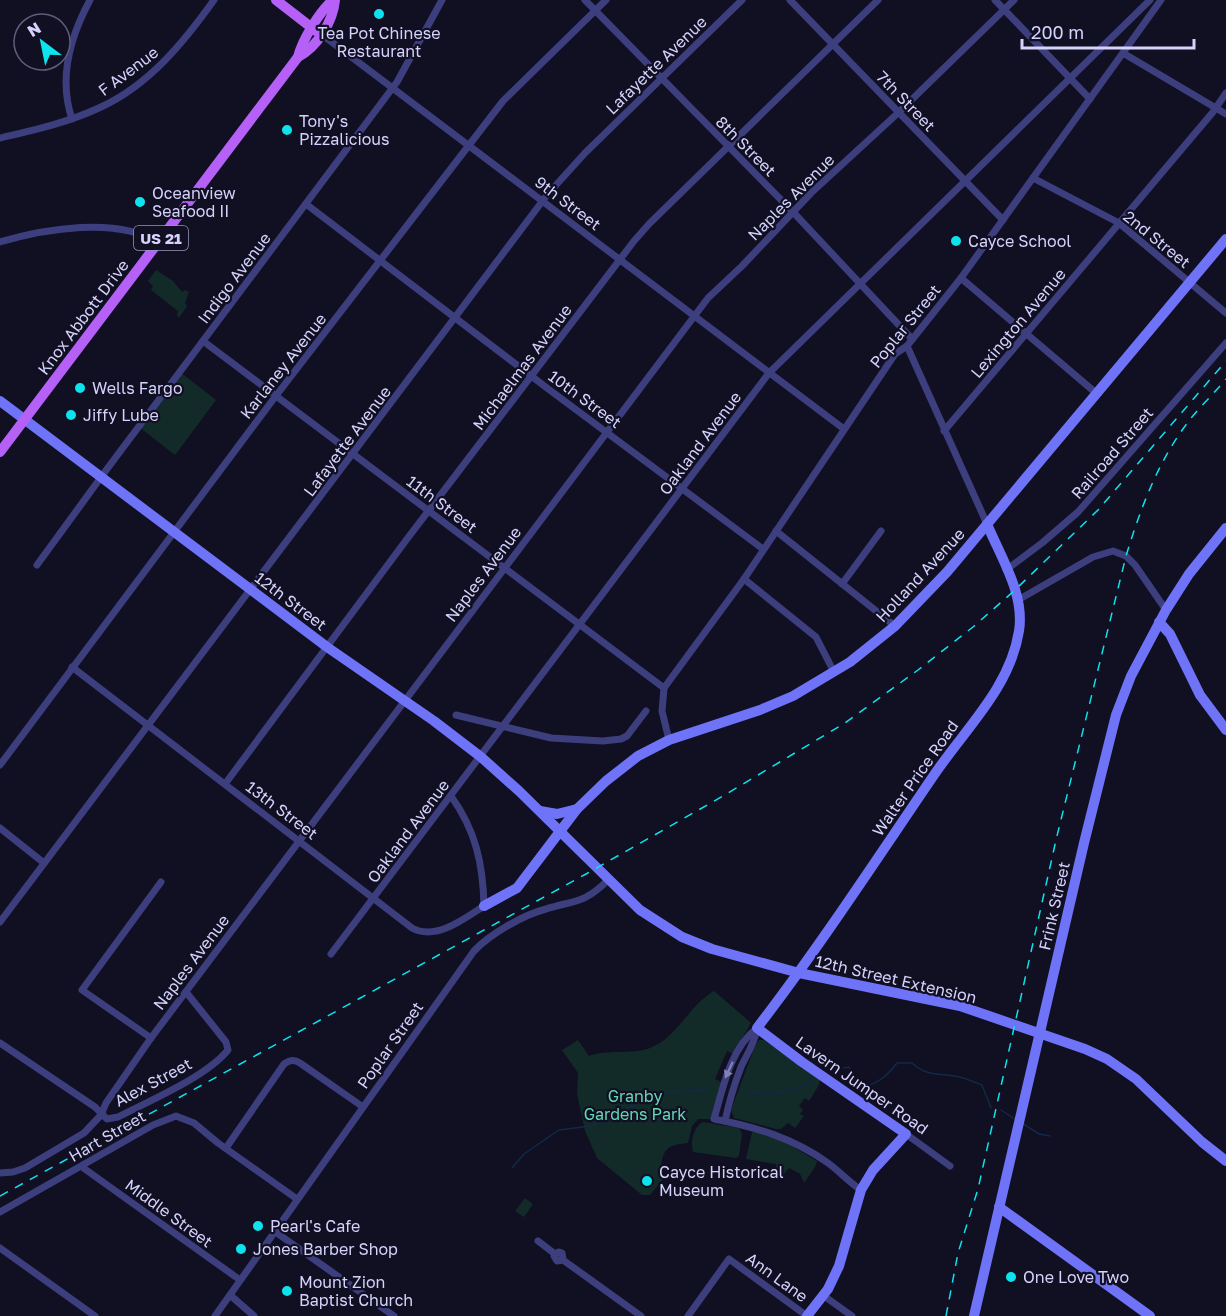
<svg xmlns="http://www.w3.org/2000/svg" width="1226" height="1316" font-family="'Golos Text',sans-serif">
	<rect width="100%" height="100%" fill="#110f22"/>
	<g fill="#122b29">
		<path d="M156,270L173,281L182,292L185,290L189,292L185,303L187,306L179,318L177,315L178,311L151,290L153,286L148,281Z"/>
		<path d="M180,372L216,400L175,455L139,427Z"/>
		<path d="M714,991L751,1023L733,1054L727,1051L715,1079L723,1083L714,1119H698L692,1126L688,1143C666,1145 663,1149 660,1172L664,1178L650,1195H642L597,1158L585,1131L577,1094L578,1073L562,1050L578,1040L589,1056C607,1049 631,1055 650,1048C678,1037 689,1005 714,991Z"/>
		<path d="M759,1040H764L820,1080L819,1085L809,1101L805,1098L799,1106L803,1110L800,1114L804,1116L795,1128L788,1123L781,1129H776L734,1118L731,1110L755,1046Z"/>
		<path d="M703,1122L739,1128L742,1134L739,1156L736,1158L693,1152C690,1142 693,1127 703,1122Z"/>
		<path d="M755,1131L783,1141L817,1161L815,1167L804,1183L800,1174L789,1168L782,1176L775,1174L776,1164L746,1159L752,1132Z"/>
		<path d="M525,1198L533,1204L524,1217L515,1211Z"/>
	</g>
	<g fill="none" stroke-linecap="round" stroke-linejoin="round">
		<g stroke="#112a48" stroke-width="1.5">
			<path d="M844,1068L849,1067L859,1087C876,1086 887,1076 897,1063H912C931,1080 944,1071 963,1078C970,1080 976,1083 982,1085L991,1108"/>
			<path d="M748,1092C770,1094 793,1095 812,1080"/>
			<path d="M1001,1110L1016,1120"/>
			<path d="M1022,1123L1039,1134L1050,1136"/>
			<path d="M512,1168L524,1154L559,1130L591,1126L616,1117L641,1101L666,1092L707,1090"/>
		</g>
		<g stroke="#3d3e7e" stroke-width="7">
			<path d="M585,0L793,212L912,339"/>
			<path d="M790,0L1003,220"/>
			<path d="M995,0L1090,99"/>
			<path d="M321,34L844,429"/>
			<path d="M1123,53L1226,114"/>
			<path d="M72,119C58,78 70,37 90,0"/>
			<path d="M0,138C34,130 70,122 101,107C149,85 184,42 214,0"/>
			<path d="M1033,178L1119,223L1226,313"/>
			<path d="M306,204L547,388L763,549"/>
			<path d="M0,242C44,229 118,216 158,243"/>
			<path d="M961,278L1096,393"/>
			<path d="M203,341L664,688"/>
			<path d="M907,346L987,524"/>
			<path d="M944,431L1213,112L1226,93"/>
			<path d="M776,531L895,626"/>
			<path d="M37,565L107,469L397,82L442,0"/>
			<path d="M1006,570L1042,543L1078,512L1226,343"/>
			<path d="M744,579L816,637L834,672"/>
			<path d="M842,584L881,531"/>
			<path d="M1018,600L1093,557L1113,551L1126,556L1135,565L1166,610"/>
			<path d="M72,667L412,928C436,941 464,919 484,906C483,864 476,831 451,796"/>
			<path d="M456,715L551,738L603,741L621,739L627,736L646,711"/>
			<path d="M669,740L662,711L664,688L744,579L895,354L907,346L961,278L1161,0"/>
			<path d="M0,765L275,397L503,101L606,0"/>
			<path d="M225,784L407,539L634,241L649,224L878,0"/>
			<path d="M0,828L44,863"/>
			<path d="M0,922L547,195L585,153L742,0"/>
			<path d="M331,954L769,373L1150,0"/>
			<path d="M757,1028C730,1049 723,1088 714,1119C756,1127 793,1138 828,1163C839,1171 849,1182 861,1190"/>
			<path d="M151,1038L82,990L161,882"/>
			<path d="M0,1043L95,1107L107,1119L118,1117C149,1101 206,1077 228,1050L226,1042L186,992"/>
			<path d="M725,1121C729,1102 734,1085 741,1067C747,1054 755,1043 757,1028"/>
			<path d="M906,1134L950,1166"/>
			<path d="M226,1148L284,1064C290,1060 294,1059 300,1063L363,1107"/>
			<path d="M82,1167L240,1280"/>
			<path d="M0,1173L13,1172L25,1168L84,1133L101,1115L106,1103L151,1038L708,298L742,266L811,193L898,113L1014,0"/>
			<path d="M0,1212L153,1125L176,1116L194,1123L218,1143L297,1199"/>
			<path d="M274,1231L394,1316"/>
			<path d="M538,1241L555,1254L554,1256L557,1261L563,1260L562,1253L559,1252L555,1254"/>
			<path d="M0,1248L95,1316"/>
			<path d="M563,1260L641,1316"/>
			<path d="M230,1295L254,1316"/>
			<path d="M824,1296L852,1316"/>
			<path d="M215,1316L474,951C490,934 523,915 546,909C575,900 584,904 608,880"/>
			<path d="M688,1316L729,1259L807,1316"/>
		</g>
		<g stroke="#6f73f7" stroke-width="10">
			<path d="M0,401L327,647L434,721L481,757L519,791L640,910L682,937L712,949L799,973L960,1006L1085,1049L1107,1059L1136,1079L1202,1142L1226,1161"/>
			<path d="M1159,622L1170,634L1200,695L1226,730"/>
			<path d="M540,811L557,814L577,809"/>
			<path d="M484,906L517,888L577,809L606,781L638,756L669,740L760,710L793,696L850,662L895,626L947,572L1226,239"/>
			<path d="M999,1207L1150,1316"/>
			<path d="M807,1316L828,1289L839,1266L861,1190L873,1170L906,1134L802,1062L757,1028C820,946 876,860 934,775C965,729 1010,688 1019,631C1025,594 1001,558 987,524"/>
			<path d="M974,1316L1084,843L1116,715L1131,676L1166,610L1189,574L1226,528"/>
		</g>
		<g stroke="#b560f6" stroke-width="10">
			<path d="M276,0L316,31"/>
			<path d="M298,57C317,47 333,22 335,0"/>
			<path d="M0,452L298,57C302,40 320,11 333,0"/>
		</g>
		<g stroke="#0ee3ed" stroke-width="1.5" stroke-dasharray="9 8" stroke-linecap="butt">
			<path d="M0,1196L586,874L723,796L845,723L918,670L973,627L1015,590L1098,510L1226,361"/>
			<path d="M946,1316L958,1253L978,1189L1056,840L1126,556C1141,507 1159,458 1192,417C1203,404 1215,392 1226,379"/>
		</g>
	</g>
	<defs><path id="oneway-solid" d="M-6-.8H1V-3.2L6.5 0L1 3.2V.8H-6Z" transform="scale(1.5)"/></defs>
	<use fill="#8181b7" href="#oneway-solid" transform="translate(729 1070) rotate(115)"/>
	<g fill="#0ee3ed" stroke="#110f22" stroke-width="2">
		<circle cx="379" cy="14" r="6"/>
		<circle cx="287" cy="130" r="6"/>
		<circle cx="140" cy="202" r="6"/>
		<circle cx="956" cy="241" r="6"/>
		<circle cx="80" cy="388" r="6"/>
		<circle cx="71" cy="415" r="6"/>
		<circle cx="647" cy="1181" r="6"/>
		<circle cx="258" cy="1226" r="6"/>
		<circle cx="241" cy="1249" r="6"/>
		<circle cx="1011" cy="1277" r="6"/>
		<circle cx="287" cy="1291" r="6"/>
	</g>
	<g text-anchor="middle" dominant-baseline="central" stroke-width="4.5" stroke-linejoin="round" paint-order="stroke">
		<rect fill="#110f22" stroke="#9a98bb" stroke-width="1.5" x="134" y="226" width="54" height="24" rx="4.5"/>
		<g font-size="15" font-weight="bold" fill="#d5d2fc">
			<text x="161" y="238">US 21</text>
		</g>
		<g font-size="16" fill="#d5d2fc" stroke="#110f22" text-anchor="start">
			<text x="379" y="33" text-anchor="middle">Tea Pot Chinese<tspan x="379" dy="18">Restaurant</tspan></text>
			<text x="299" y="121">Tony's<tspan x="299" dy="18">Pizzalicious</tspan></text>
			<text x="152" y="193">Oceanview<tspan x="152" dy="18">Seafood II</tspan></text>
			<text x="968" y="241">Cayce School</text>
			<text x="92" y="388">Wells Fargo</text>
			<text x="83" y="415">Jiffy Lube</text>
			<text x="659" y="1172">Cayce Historical<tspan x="659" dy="18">Museum</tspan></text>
			<text x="270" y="1226">Pearl's Cafe</text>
			<text x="253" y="1249">Jones Barber Shop</text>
			<text x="1023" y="1277">One Love Two</text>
			<text x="299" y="1282">Mount Zion<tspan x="299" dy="18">Baptist Church</tspan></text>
		</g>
		<g font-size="16" fill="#d5d2fc" stroke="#110f22">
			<text transform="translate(656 65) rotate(-44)">Lafayette Avenue</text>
			<text transform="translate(128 71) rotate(-37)">F Avenue</text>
			<text transform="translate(906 101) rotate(46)">7th Street</text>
			<text transform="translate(746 146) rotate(45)">8th Street</text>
			<text transform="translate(791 197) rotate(-45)">Naples Avenue</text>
			<text transform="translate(568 203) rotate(37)">9th Street</text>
			<text transform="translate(1157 239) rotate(39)">2nd Street</text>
			<text transform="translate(234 278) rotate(-53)">Indigo Avenue</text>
			<text transform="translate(83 317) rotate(-53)">Knox Abbott Drive</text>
			<text transform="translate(1018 323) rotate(-50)">Lexington Avenue</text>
			<text transform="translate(905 326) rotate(-51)">Poplar Street</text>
			<text transform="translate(283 366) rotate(-52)">Karlaney Avenue</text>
			<text transform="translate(522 367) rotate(-53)">Michaelmas Avenue</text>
			<text transform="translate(585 399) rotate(36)">10th Street</text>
			<text transform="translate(347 441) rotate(-53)">Lafayette Avenue</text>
			<text transform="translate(700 443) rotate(-53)">Oakland Avenue</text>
			<text transform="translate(1112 453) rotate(-49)">Railroad Street</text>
			<text transform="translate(442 504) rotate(37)">11th Street</text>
			<text transform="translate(483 574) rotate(-53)">Naples Avenue</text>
			<text transform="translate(920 575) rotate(-47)">Holland Avenue</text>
			<text transform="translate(291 601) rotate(37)">12th Street</text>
			<text transform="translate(915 778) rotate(-55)">Walter Price Road</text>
			<text transform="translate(282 810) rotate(37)">13th Street</text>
			<text transform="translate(408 831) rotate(-53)">Oakland Avenue</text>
			<text transform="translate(1054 906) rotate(-77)">Frink Street</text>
			<text transform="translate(191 962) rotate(-53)">Naples Avenue</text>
			<text transform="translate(896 979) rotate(13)">12th Street Extension</text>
			<text transform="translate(390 1045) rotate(-55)">Poplar Street</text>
			<text transform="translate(153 1082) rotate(-28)">Alex Street</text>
			<text transform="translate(862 1085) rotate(35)">Lavern Jumper Road</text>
			<text transform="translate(107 1136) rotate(-30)">Hart Street</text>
			<text transform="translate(169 1213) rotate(36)">Middle Street</text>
			<text transform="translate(777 1277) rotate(36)">Ann Lane</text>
		</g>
		<g font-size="16" fill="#63d8b4" stroke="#110f22">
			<text x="635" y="1096">Granby<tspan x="635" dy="18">Gardens Park</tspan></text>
		</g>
	</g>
	<g transform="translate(42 42) rotate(328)"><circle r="28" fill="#110f22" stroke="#5f5d79" stroke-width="1.5"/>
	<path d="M0-4.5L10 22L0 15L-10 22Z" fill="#0ee3ed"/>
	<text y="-9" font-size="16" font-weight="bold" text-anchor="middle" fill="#d5d2fc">N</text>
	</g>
	<path d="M1022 39v9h172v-9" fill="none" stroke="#d5d2fc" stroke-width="3"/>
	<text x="1031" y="39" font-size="18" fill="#d5d2fc" stroke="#110f22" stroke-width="4.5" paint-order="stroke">200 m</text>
</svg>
